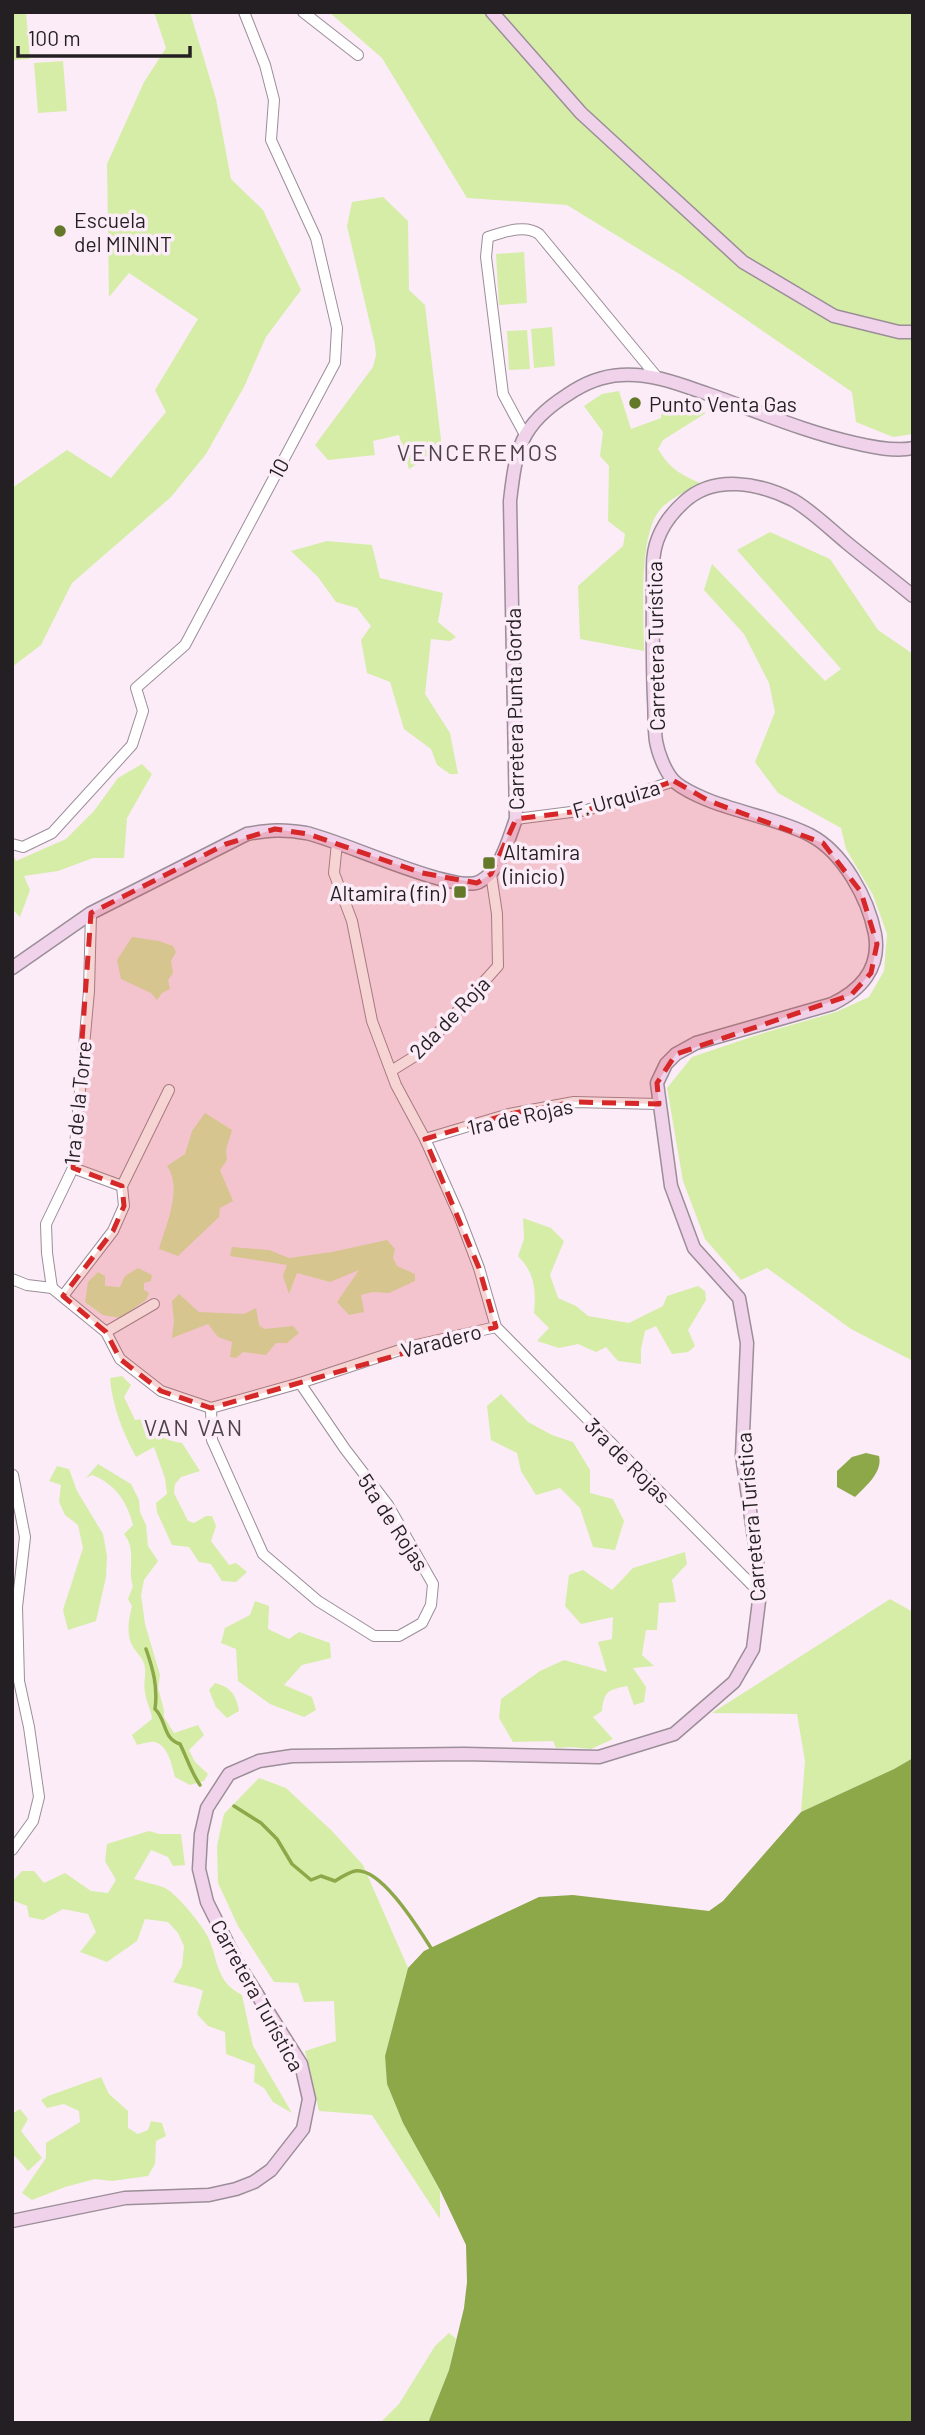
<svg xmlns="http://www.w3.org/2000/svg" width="925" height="2435" font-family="Barlow,sans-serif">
	<rect width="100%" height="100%" fill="#fbecf7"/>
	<g fill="#d6eda8">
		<path d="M12,12H26L30,59L12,60Z"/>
		<path d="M154,12H190L216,99L231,179L263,210L301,290L266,337L244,387L206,454L171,497L72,583L41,645L12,667V488L67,450L111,478L166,412L155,390L198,319L129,273L109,297L107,164L144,82L166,48Z"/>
		<path d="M329,12H913V434L893,437L856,422L852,392L681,275L567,205L467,198L382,58Z"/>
		<path d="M63,61L67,111L38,113L34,63Z"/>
		<path d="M383,197L408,221L409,290L425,305L442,448L409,469L399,435L373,441L375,455L328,460L315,445L373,367L376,355L375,345L347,226L352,202Z"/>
		<path d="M524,252L527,303L499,305L496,254Z"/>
		<path d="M552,327L555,366L534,368L531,329Z"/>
		<path d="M527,330L530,369L509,370L507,331Z"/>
		<path d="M619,391L631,429L661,418L662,401L706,413L663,440L658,449C670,469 680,474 700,483C688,491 668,499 659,511C638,538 644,616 644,651L580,639L578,586L623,546L625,534L608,521L609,466L600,456L603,432L584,406L602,394Z"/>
		<path d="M770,532L830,559L878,630L913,654V1361L851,1329L767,1268L741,1280L705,1239L683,1181L667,1088L692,1057L757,1035L836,1012L869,997L884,971L887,934L873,895L846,849L841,828L778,793L755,762L775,712L769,683L744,634L704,590L712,564L825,681L841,669L737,550Z"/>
		<path d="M327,541L372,545L380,578L443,593L438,622L456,637L450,641L431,639L425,694L450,733L458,774H450L437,765L431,749L404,729L390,682L367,673L361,640L371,626L357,608L336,602L318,577L291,551Z"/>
		<path d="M142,764L152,774L127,818L124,858H93L58,871L24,876L30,890L20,917L12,909V853L16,861L66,839L94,811L118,778Z"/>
		<path d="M132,937L159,941L173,946L176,952L171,961L173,973L168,980L170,989L162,993L157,1000L151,993L121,979L117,960Z"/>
		<path d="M205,1113L232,1130L226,1150L227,1160L220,1170L233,1201L220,1208L219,1217L178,1256L159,1249C166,1225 183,1188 167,1166L185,1154L192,1131Z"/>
		<path d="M523,1218L551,1228L564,1241L550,1275L558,1298L576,1306L588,1316L629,1323L663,1306L667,1296L698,1286L705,1291L706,1300L688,1330L695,1346L688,1352L672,1354L656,1326L645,1331L641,1349V1364L618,1361L606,1347L596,1352L578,1344L559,1348L537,1341L549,1328L534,1313C536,1290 535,1273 518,1256L524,1239Z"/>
		<path d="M387,1240L395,1249L393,1258L397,1266L415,1274V1281L389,1293L373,1292L361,1295L364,1312L349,1315L337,1302L359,1270L330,1282L297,1273L289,1294L283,1276L287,1265L230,1256L232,1247L269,1250L289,1258L332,1252Z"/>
		<path d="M138,1268L152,1275L151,1281L144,1283V1290L149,1293L146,1300L120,1318L103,1315L85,1302L88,1282L98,1272L105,1276V1286L120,1287L125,1276Z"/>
		<path d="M179,1294L199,1312L244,1314L256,1308L259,1325L264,1329L293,1326L299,1333L287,1343H276L266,1355L243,1352L236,1358L230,1357L232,1342L218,1337L208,1324L172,1338L174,1321L172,1301Z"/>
		<path d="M122,1376L131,1385L124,1397L135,1420L146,1419C155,1435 163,1440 182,1443L200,1471L181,1477L175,1484L174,1493L188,1521L194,1523L206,1516H212L216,1526L211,1541L229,1565L236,1563L247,1572L236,1582L222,1581L211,1564L199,1562L189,1547L172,1545L157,1512L156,1503L167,1494L165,1478L154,1447L136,1457C123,1433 112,1405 110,1378Z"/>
		<path d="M501,1394L528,1422L552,1435L573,1442L590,1470V1493L613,1499L624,1521L615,1550L593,1547L580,1508L560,1488L536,1495L521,1471L517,1453L491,1440L487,1406Z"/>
		<path d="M98,1464L131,1484L139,1500L140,1512L146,1525L148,1546L158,1561L144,1580L141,1595L145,1624L160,1675L158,1688L164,1710V1717L174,1733L198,1725L204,1735L189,1750L195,1762L208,1774L204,1781L190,1785L175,1777C172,1766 168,1744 154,1742C150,1741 142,1744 137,1745L132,1735L152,1719C151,1709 146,1702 145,1692C143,1684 146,1677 145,1669C145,1659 136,1653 132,1645C126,1633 129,1618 132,1606L128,1599L133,1586C127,1568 137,1550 124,1534L133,1525C127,1502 116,1484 92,1475L86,1478Z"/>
		<path d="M57,1466L69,1469L77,1491L103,1534L107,1556L106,1577L96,1621L68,1630L63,1610L83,1548L78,1525L65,1515L59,1502L61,1485L49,1481Z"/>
		<path d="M685,1552L687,1564L672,1580L676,1602L659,1603L657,1630H646L642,1655L654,1666L633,1668L646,1687L644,1702L634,1705L627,1686C609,1690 604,1690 602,1711L593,1717L613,1739L591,1749L571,1747L556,1748L553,1741L513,1742L499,1718L501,1699L540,1671L564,1660L607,1672L598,1642L612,1639L613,1617L581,1624L565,1606L569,1575L583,1570L612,1590L633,1568Z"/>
		<path d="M890,1599L913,1612V1758L894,1769L801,1812L805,1761L797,1714L712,1713Z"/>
		<path d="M255,1601L269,1606L268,1629L289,1639L299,1632L330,1643L331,1658L302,1665L284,1685L312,1697L316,1710L304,1717L270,1704L238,1681L236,1649L221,1643L225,1628L250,1615Z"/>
		<path d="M215,1683C231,1687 236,1695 239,1711L227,1718L216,1707L209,1690Z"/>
		<path d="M259,1778L286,1788L332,1831L363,1865L408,1968L385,2056L387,2084L403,2123L440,2190V2219L372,2115L319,2111L305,2051L336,2041L334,2001L304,2002L298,1983L274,1982L238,1926L218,1883L217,1846L224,1814Z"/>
		<path d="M149,1831L159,1834H181L185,1865L173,1866L168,1857L151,1850L134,1879C144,1882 155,1884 165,1888C177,1894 202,1925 208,1937C219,1961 215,1981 242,1995L253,2046L292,2113L273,2102L264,2088L254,2082L255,2065L226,2054L225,2032L208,2026L197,2014L203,1991C194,1986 184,1986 173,1982L182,1966L184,1946L178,1933L168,1922L145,1919L137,1941L107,1962L80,1952L96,1932L88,1914L63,1909L43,1920L29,1917L27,1906L12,1900V1882L22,1871H34L44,1883L65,1873L91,1891L108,1893L116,1880L105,1861L107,1844Z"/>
		<path d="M101,2077L109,2094L128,2111V2128L138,2134L148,2130L151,2121L162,2123L166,2136L156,2141L155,2164L148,2176L112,2181L95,2179L65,2187L32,2200L22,2193L46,2158V2143L80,2122L79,2111L64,2104L47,2108L41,2100L48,2096Z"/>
		<path d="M20,2109L28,2119L21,2131L42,2158L28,2171L15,2156L12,2158V2114Z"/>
		<path d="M449,2333L456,2339L449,2370L428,2423H380L399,2404L435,2346Z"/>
	</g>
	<g fill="#8da848">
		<path d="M866,1453L879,1456C883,1472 866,1486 855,1497L837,1487V1471L852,1457Z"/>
		<path d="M913,1758V2423H428L449,2370L464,2308L467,2282L466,2245L440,2190L403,2123L387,2084L385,2056L408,1968L424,1951L539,1897L573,1895L709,1911L723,1901L801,1812L894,1769Z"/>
	</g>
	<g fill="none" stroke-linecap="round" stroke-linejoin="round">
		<g stroke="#8da848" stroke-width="3.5">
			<path d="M146,1649C153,1669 158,1687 155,1709C167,1720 162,1738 180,1744C187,1758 191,1772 200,1785"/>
			<path d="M234,1806L261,1823L277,1839L292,1864L311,1880L321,1876L335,1881C340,1878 349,1872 355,1871C381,1867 418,1928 431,1948"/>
		</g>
		<g stroke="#9b8e98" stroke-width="12">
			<g id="minor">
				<path d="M303,12L358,55"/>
				<path d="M524,433L503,394L486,257L488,237C504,232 525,224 539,234L657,377"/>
				<path d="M516,819L587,810L674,781"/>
				<path d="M337,843L334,873L352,921L372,1021L396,1085L425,1139L458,1213L479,1268L496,1327L760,1593"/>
				<path d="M12,844L23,847L52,833L132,745L143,711L136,688L185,645L335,363L337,328L316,238L271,140L274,100L265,65L244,12"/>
				<path d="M391,1071L420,1053L498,966L497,914L491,874"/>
				<path d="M425,1139L509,1114L574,1102L659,1104"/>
				<path d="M73,1168L122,1186"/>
				<path d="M12,1279L27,1285L52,1288L106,1332L120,1359L161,1391L211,1408L300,1383L412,1346L496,1327"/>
				<path d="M52,1288L47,1253L46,1224L73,1168L89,991L91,913"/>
				<path d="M63,1296L113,1231L124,1206L122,1186L169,1090"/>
				<path d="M106,1332L154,1304"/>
				<path d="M211,1408L212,1440L263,1554L318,1601L374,1636H399L422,1623L431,1605L433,1584L388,1505L345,1449L300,1383"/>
				<path d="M12,1850L33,1821L39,1797L29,1727L19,1681L17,1607L25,1537L13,1475"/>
			</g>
		</g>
		<g stroke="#9b8e98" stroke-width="15">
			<g id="secondary">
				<path d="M492,12L581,113L743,262L834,316L899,332H913"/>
				<path d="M12,968L91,913L247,834C269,830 283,829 306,833C340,840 454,894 479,882C501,871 508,840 516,819L510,501C516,449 520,425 567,395C583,384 601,376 621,375C652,373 679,384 708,394C757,411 805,432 855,443C872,447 895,452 913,448"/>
				<path d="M12,2221L125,2198L209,2195L236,2189L254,2182L271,2170L303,2129L309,2099L301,2064L238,1964L207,1902L199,1869L201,1834L207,1808L229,1774L259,1761L292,1756L464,1754L599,1757L674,1734L734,1682L753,1649L760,1593L756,1552L742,1455L747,1343L739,1298L694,1248L671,1186L657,1083L666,1064L676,1054L696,1043L832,1004C861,990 881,968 875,934C868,898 843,852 810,835C785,822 751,815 725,806C711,802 682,790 673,780C665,771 658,753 656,741C654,728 655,713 654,699C652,655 653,611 653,566C653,541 665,519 684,502C714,474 759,483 793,500C812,511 830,529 847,543C869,561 891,578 913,596"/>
			</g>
		</g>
		<use href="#minor" stroke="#fff" stroke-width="10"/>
		<use href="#secondary" stroke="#f0d3eb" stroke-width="12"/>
	</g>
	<path fill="#d62828" fill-opacity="0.2" stroke="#d62828" stroke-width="5" stroke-dasharray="14 9" stroke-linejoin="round" d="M674,781L709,801L823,843L861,892L877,944L871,973L851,995L676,1054L657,1083L659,1104L574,1102L509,1114L425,1139L479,1268L496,1327L211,1408L161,1391L120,1359L106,1332L63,1296L113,1231L124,1206L122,1186L73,1168L91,913L226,844L275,829L308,834L422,873L477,883L491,874L516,819L587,810Z"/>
	<g fill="#637829" stroke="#fbecf7" stroke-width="2.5">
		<circle cx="60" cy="231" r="7"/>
		<circle cx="635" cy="403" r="7"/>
		<rect x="482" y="856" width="14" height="14" rx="3.5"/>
		<rect x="453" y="885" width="14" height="14" rx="3.5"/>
	</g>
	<g text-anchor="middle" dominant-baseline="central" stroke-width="7" stroke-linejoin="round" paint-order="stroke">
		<g font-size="21" fill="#241f23" stroke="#fbecf7" text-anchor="start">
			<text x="74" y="219">Escuela<tspan x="74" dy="24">del MININT</tspan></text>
			<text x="649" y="403">Punto Venta Gas</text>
			<text x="503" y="851">Altamira<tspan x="503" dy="24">(inicio)</tspan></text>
			<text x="446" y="892" text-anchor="end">Altamira (fin)</text>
		</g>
		<g font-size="21" fill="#241f23" stroke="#fbecf7">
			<text transform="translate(278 468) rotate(-62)">10</text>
			<text transform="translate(655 646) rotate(-91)">Carretera Turística</text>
			<text transform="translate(514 709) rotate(-91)">Carretera Punta Gorda</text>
			<text transform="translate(616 798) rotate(-16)">F. Urquiza</text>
			<text transform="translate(449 1017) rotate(-46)">2da de Roja</text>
			<text transform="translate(77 1103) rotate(-84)">1ra de la Torre</text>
			<text transform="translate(520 1116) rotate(-12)">1ra de Rojas</text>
			<text transform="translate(441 1340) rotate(-14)">Varadero</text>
			<text transform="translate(628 1460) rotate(45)">3ra de Rojas</text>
			<text transform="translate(750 1517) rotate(-95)">Carretera Turística</text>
			<text transform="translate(394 1522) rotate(57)">5ta de Rojas</text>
			<text transform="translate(258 1995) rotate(61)">Carretera Turística</text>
		</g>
		<g font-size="23" letter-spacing="2" fill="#4e434c" stroke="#fbecf7">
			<text x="478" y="452">VENCEREMOS</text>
			<text x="194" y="1427">VAN VAN</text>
		</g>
	</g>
	<rect width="925" height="2435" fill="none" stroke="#241f23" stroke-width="28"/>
	<path d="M18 46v10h172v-10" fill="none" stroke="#241f23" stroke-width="3.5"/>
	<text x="28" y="46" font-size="21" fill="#241f23" stroke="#fbecf7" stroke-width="5" paint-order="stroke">100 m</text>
</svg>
